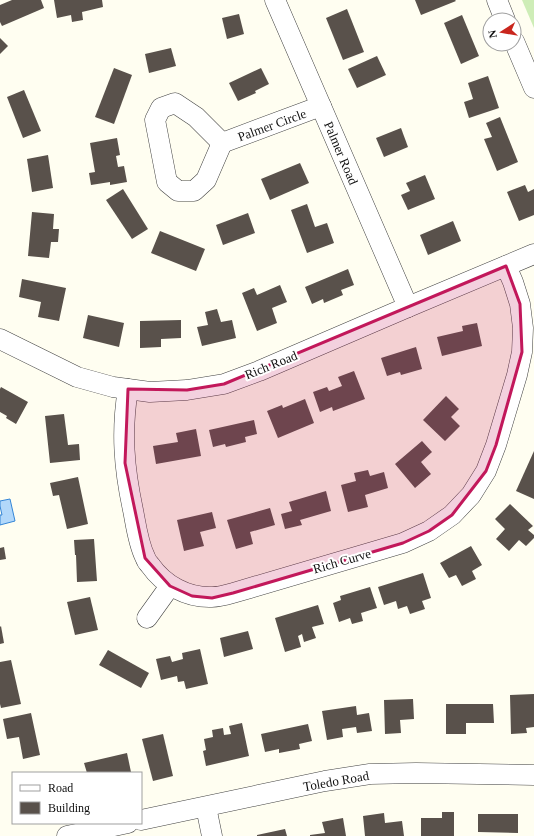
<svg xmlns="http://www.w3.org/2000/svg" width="534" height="836" font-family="'Times New Roman',serif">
	<rect width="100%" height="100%" fill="#fffef1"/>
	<path fill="#ceedb7" d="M522,0H534V28Z"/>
	<path fill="#b2d8fa" stroke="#3485d6" d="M10,499L15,521L0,525V515H2L0,506V501Z"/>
	<g fill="#59514b">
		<path d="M12,0H41L44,8L2,26L0,22V5Z"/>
		<path d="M54,0H102L103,7L82,12L83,20L72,22L71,15L57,18Z"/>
		<path d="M415,0H455L456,1L421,15Z"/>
		<path d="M347,9L364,52L343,60L326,18Z"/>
		<path d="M239,14L244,34L227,39L222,18Z"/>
		<path d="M462,15L479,56L461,64L444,23Z"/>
		<path d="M0,38L8,46L0,54Z"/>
		<path d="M171,48L176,66L149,73L145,54Z"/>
		<path d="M377,56L386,75L357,88L348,69Z"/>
		<path d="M114,68L132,75L114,124L95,117Z"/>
		<path d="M261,68L269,84L255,91L256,93L238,101L229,83Z"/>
		<path d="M488,76L499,108L469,118L464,102L473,99L468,83Z"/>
		<path d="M24,90L41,131L23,138L7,97Z"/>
		<path d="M500,117L518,162L497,171L484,139L492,137L486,123Z"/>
		<path d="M401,128L408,147L384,157L376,138Z"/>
		<path d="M117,138L120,155L116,156L118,167L124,166L127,182L110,185V182L91,185L89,173L95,172L90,143Z"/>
		<path d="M48,155L53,188L32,192L27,159Z"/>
		<path d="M300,163L309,183L270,200L261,179Z"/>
		<path d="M425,175L435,199L408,210L401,195L410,191L406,183Z"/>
		<path d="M525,185L528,192L534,189V215L519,221L507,192Z"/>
		<path d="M123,189L148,229L132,239L106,200Z"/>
		<path d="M307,204L315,227L327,223L334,243L307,253L291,210Z"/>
		<path d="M32,212L54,214L53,229H59L58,242H51L49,258L28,256Z"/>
		<path d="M248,213L255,233L223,245L216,225Z"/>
		<path d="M453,221L461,241L428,255L420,235Z"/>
		<path d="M160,231L205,249L196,271L151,253Z"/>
		<path d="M348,269L354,285L341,290L343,295L324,303L323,299L312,304L305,287Z"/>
		<path d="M22,279L66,288L59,321L38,317L41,302L19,297Z"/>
		<path d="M280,285L287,302L272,308L277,323L257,331L242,293L254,288L257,295Z"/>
		<path d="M217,309L221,322L232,320L236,338L202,346L197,327L208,325L205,312Z"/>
		<path d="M88,315L124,323L119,347L83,338Z"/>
		<path d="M181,320V338L161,339V347L140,348V321Z"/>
		<path d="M477,323L482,346L442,356L437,337L463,331L462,326Z"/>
		<path d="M416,347L422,369L401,375L400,372L387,376L381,358Z"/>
		<path d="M354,371L365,399L333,411L332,407L320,412L313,392L327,387L329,391L342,386L338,377Z"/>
		<path d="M1,387L28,402L16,424L6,418L7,416L0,412V389Z"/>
		<path d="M446,396L459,409L451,417L460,426L445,441L423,420Z"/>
		<path d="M305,399L314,423L278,438L267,411L282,405L283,408Z"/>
		<path d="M64,414L68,445L79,444L80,460L50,463L45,416Z"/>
		<path d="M254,420L257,434L245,437L246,442L226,447L225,444L213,447L209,430Z"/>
		<path d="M196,429L201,456L156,464L153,446L178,442L176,433Z"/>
		<path d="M422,441L432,452L421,462L431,474L415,488L395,464Z"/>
		<path d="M534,451V499L516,491Z"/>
		<path d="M368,470L370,476L384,472L388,488L365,495L368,507L348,512L341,485L356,481L354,473Z"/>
		<path d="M78,477L88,524L67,529L59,495L53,496L50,483Z"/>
		<path d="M326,491L331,511L300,520L302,525L285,529L281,514L292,511L289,502Z"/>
		<path d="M510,504L533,526L528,530L534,535V538L526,546L519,540L509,551L496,539L505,529L495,519Z"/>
		<path d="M270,508L275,525L250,532L253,544L236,549L227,520Z"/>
		<path d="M212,512L216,528L200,532L204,546L184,551L177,520Z"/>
		<path d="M94,539L97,581L77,582L76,555H75L74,540Z"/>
		<path d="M471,546L482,565L472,571L476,579L462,586L456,575L449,578L440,563Z"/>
		<path d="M4,547L6,559L0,560V548Z"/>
		<path d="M423,573L431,598L422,601L425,609L410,614L407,606L398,609L396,601L384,605L378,587Z"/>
		<path d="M370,587L377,608L361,613L363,621L352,624L350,618L339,622L333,603L341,600L340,596Z"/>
		<path d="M90,597L98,630L75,635L67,602Z"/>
		<path d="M318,605L324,624L312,627L316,638L304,642L302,634L298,636L301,647L285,652L275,618Z"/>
		<path d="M1,626L4,643L0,644V627Z"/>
		<path d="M248,631L253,649L224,657L220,638Z"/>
		<path d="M200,649L208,684L186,689L184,681L178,682L177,676L161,680L156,659L170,656L172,662L183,659L182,653Z"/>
		<path d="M108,650L149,673L141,688L99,665Z"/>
		<path d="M11,660L21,704L1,708L0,704V662Z"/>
		<path d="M534,694V727L526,728L527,733L511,734L510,695Z"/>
		<path d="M413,699L414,719L400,720L401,733L385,734L384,700Z"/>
		<path d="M446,704H493L494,723H466V734H446Z"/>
		<path d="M356,706L357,715L369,713L372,731L357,733L356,727L342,729L343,737L327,740L322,711Z"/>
		<path d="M31,713L40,755L23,759L19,737L7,739L3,719Z"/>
		<path d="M242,723L249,756L206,766L203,751L206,750L204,739L213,737L212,730L223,728L224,735L231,734L229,726Z"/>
		<path d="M308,724L312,741L299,744L300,749L279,753V749L265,752L261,734Z"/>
		<path d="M163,734L173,776L153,781L142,739Z"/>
		<path d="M127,753L131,772L126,773H87L84,763Z"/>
		<path d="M442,812H454V836H421V818H442Z"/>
		<path d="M384,813L385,823L402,821L404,836H365L363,816Z"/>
		<path d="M478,814H518V833L478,832Z"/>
		<path d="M343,818L346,836H310V835L325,833L322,822Z"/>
		<path d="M285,829L287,836H257V835Z"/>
	</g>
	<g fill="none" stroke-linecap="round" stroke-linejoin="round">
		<g stroke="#424242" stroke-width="21">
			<g id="minor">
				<path d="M275,0L408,307"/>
				<path d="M497,0L505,20"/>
				<path d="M514,41L534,88"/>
				<path d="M175,103L196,117L222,143L206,180L194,191H178L167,182L155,120L161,108Z"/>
				<path d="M222,143L321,106"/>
				<path d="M0,339L77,377L113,387L150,392L187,390L224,384L259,371L408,307L534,254"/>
				<path d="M128,389C121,432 124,468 133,510C136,525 138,543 145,557C146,560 148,563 150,565C164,585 187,598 212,597C219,597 226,595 233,593L403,543L429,531L452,515L471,495L486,471L496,445L517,375L522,352L523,328L520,304L513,282L506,266"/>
				<path d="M147,618L170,586"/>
				<path d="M206,807L212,836"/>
				<path d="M141,820L325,781L370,774L416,773L534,775"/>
				<path d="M67,836L128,823"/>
			</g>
		</g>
		<use href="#minor" stroke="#fff" stroke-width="20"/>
	</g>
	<path fill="#c2185b" fill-opacity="0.2" stroke="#c2185b" stroke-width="3" stroke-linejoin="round" d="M506,266L520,304L522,352L496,445L486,471L452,515L429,531L403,543L233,593L212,598L192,596L170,586L145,558L125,463L128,389L187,390L224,384Z"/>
	<g text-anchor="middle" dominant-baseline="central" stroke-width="4" stroke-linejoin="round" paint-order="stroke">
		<g font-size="13" fill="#0f0f0f" stroke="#fff">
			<text transform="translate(272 125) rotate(-20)">Palmer Circle</text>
			<text transform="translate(341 153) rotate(67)">Palmer Road</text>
			<text transform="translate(271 365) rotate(-22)">Rich Road</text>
			<text transform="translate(342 561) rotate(-16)">Rich Curve</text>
			<text transform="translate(336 781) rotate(-10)">Toledo Road</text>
		</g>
	</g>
	<rect x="12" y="772" width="130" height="52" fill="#ffffff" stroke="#9f9f9f"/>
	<rect x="20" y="785" width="20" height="6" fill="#ffffff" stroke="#9f9f9f"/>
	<text x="48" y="792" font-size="12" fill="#0f0f0f">Road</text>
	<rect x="20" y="802" width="20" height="12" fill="#59514b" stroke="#9f9f9f"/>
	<text x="48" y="812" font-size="12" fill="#0f0f0f">Building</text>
	<g transform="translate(502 32) rotate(258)"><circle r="19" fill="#ffffff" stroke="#9f9f9f"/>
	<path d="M0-3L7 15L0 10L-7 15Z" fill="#c9261d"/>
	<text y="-6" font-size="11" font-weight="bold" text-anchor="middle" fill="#0f0f0f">N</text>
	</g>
</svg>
